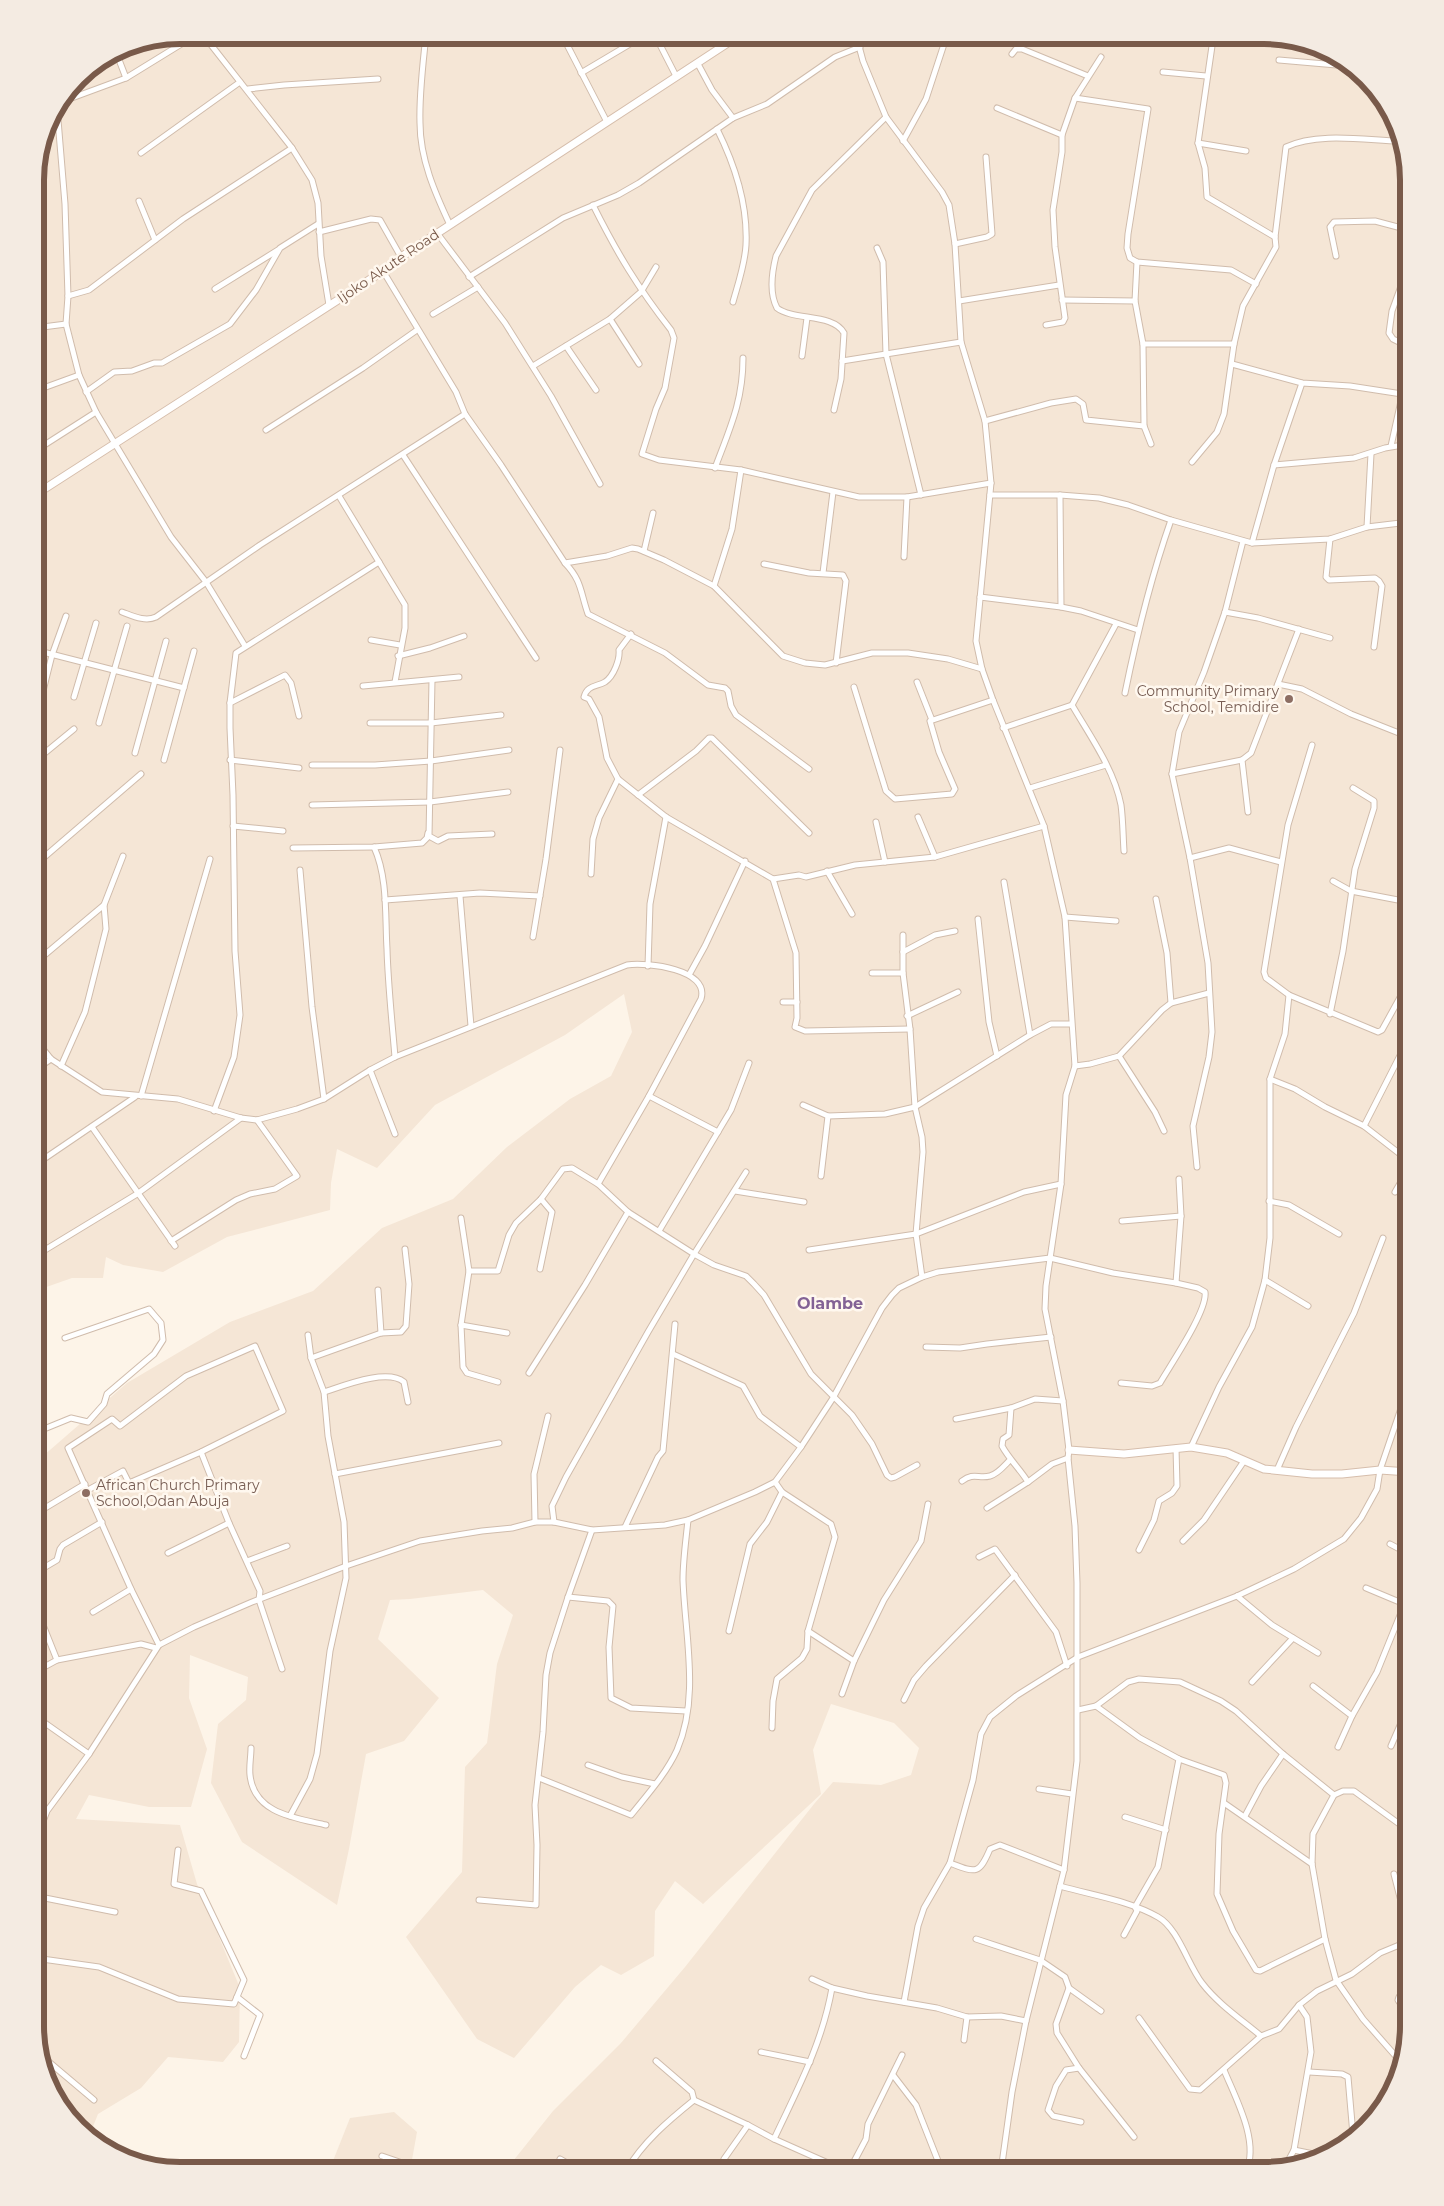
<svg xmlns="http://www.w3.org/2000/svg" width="1444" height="2206" font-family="Montserrat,sans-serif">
	<rect width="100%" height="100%" fill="#fdf4e8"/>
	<g fill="#f5e6d6">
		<path d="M179,35H1274L1337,54L1390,107L1409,179V2027L1389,2099L1337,2152L1265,2171H505L553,2111L621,2043L685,1967L814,1804L833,1782L881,1785L911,1775L919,1748L894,1723L831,1704L813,1750L821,1794L703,1904L675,1881L655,1911L654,1956L621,1975L601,1965L575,1987L514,2058L477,2039L406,1937L462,1872L465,1767L487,1743L497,1664L513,1615L483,1590L410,1599L390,1600L378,1639L439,1698L404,1741L366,1754L349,1849L337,1905L242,1842L211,1783L218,1724L246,1700L248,1677L190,1655L189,1698L207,1749L191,1807H149L89,1795L76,1819L180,1825L197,1884L240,1988L239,2042L223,2062L168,2057L141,2088L98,2114L90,2134L54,2099L35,2027V1463L127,1383L230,1322L313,1291L382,1228L453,1199L507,1147L570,1099L611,1076L632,1032L624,994L565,1035L435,1105L377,1168L337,1149L331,1183L330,1210L227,1237L163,1272L123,1265L106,1257L103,1278H72L35,1291V170L46,124L77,77L124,46Z"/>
		<path d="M394,2112L417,2132L410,2171H329L350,2118Z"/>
	</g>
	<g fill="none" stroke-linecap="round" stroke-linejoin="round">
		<g stroke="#d0bcac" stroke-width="7">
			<g id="street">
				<path d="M426,35C423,64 419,94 420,123C420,159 435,193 450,225"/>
				<path d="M562,35L607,122"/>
				<path d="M655,35L676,76"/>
				<path d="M856,35L863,61L886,117L942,192L949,205L955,244L961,342L985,421L991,483L976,641L982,669L993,700L1044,826L1065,917L1075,1066L1066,1095L1061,1184L1046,1286L1045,1309L1063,1401L1069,1450L1068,1458L1075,1526L1077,1583V1761L1064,1870L1026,2021L1012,2092L1001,2171"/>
				<path d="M1210,35L1212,46L1198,143L1205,168L1207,197L1275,237"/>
				<path d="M208,41L218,35"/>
				<path d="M116,52L126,78"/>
				<path d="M1012,54L1016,49H1022L1088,76"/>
				<path d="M1279,60L1348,66"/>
				<path d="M698,64L712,90L733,118"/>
				<path d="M1163,72L1206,76"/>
				<path d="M581,73L645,35"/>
				<path d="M248,89L284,85L378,79"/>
				<path d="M1075,98L1148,109L1128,234L1127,248L1130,258L1137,262L1231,270L1256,284"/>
				<path d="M61,102L126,78L191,38L208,41L292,148L312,180L318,203L321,256L329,305"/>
				<path d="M57,108L65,204L68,296L66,324L79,375L96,412L171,537L206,582L245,646"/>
				<path d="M997,108L1062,135"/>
				<path d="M717,129C735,165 748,204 746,245C745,264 738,284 733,302"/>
				<path d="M903,141L926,99L947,35"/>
				<path d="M1198,143L1246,151"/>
				<path d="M141,153L240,82"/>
				<path d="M139,201L155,240"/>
				<path d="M593,205C617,253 638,288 671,330L674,338L665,388L656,409L642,454L659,460L741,470L859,497H907L991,483"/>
				<path d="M319,232L371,219L380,220L401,257"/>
				<path d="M437,233L505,323L551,396L600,484"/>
				<path d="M955,244L987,237L992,234L986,157"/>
				<path d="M877,248L883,262L886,354L921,495"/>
				<path d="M1336,256L1330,227L1334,222L1375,221L1409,230"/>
				<path d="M1137,262L1135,301L1143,344L1144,426L1151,444"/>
				<path d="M383,271L456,392L465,414L501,465L565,563C582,581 580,591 588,614L665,653L708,685L725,688L728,691L731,706L736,715L809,769"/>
				<path d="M469,277L563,218L618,195L639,183L733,118L767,104L835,57L860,47"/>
				<path d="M215,289L278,250"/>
				<path d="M68,296L89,290L183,219L292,148"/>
				<path d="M1062,300L1135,301"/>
				<path d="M959,301L1059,285"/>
				<path d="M433,314L478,287"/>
				<path d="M610,319L639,364"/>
				<path d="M1046,325L1063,322L1065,318L1055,247L1053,210L1062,152V135L1075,98L1101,57"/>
				<path d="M35,328L66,324"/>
				<path d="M1143,344H1234"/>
				<path d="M566,346L596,390"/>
				<path d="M1409,347L1393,339L1389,333L1392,311L1404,278L1409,252"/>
				<path d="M802,356L807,318"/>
				<path d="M842,361L961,342"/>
				<path d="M1232,364L1302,383L1350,386L1402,394"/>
				<path d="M533,366L610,319L641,292L656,267"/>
				<path d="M35,391L79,375"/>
				<path d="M86,392L114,372L132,371L154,363H162L230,324L256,290L280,248L318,224"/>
				<path d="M834,410L841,379L844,333C833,313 794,321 777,308C769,293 772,272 776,256L812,190L886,117"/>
				<path d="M985,421L1051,403L1076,399L1083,404L1086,420L1144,426"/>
				<path d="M266,430L363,368L417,330"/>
				<path d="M1391,446L1409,365"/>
				<path d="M35,451L96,412"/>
				<path d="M403,455L536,658"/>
				<path d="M1192,462L1217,432L1224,414L1234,344L1243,306L1276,247L1275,237L1286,147C1317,132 1365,140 1399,141"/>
				<path d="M1274,465L1354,458L1385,448L1409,444"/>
				<path d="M715,468C730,428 743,401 743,358"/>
				<path d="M990,495H1060L1099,498L1128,505L1171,520L1252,543L1330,539L1367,527L1409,522"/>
				<path d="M1060,495L1061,607"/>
				<path d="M339,496L405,605V628L395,682"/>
				<path d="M1367,527L1371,454"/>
				<path d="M1330,539L1326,577L1329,580L1375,578L1379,581L1382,586L1374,647"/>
				<path d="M1252,543L1274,465L1302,383"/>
				<path d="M644,551L653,513"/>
				<path d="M904,557L907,497"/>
				<path d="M565,563L607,556L632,548L638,549L664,560L714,586L783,656L805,663L825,665L872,653H908L948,659L982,669"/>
				<path d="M764,564L809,573L843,575L846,581L836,663"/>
				<path d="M823,573L833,492"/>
				<path d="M714,586L732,529L741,470"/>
				<path d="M980,597L1061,607L1081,611L1138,630"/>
				<path d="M122,612C133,616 145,622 156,617L260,545L465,414"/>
				<path d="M1225,612L1258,618L1330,638"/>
				<path d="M631,634L619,650C620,659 614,676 605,682C596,687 587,685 584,697L589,699L599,717L607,758L618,779L666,817L773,879L796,953L797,1018L795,1027L805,1031L910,1029"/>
				<path d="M371,640L400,645"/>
				<path d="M35,650L184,688"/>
				<path d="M398,656L430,648L464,636"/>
				<path d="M432,680L429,836L438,841L448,836L492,834"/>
				<path d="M917,682L932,720"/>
				<path d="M1278,684L1302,689L1351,714L1409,737"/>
				<path d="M363,686L459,677"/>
				<path d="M854,687L886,791L895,799L952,794L955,789L939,752L930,721L993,700"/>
				<path d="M43,691L52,655L66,616"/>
				<path d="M1125,693C1137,634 1151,577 1171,520"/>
				<path d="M74,697L96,623"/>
				<path d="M230,703L285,675L291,683L299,716"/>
				<path d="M1072,705C1090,736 1114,769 1121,805C1123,820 1123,836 1124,851"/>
				<path d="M99,723L127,626"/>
				<path d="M370,723H431L501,715"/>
				<path d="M1003,728L1072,705L1116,624"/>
				<path d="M1312,745L1288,825L1264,972L1266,978L1289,995L1378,1032L1382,1030L1403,992"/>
				<path d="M135,753L166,641"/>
				<path d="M164,760L194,651"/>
				<path d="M230,760L299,768"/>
				<path d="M35,761L74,729"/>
				<path d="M312,765H375L431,761L509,750"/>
				<path d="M1172,774L1242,760"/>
				<path d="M1030,788L1106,765"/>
				<path d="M638,795L696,751L709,738H712L809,833"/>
				<path d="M312,805L430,802L508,792"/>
				<path d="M1248,812L1242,760L1251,753L1299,629"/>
				<path d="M918,817L935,857"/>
				<path d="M876,822L885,862"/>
				<path d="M233,826L283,831"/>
				<path d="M374,847C388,878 385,916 387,949C388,985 392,1021 395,1057"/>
				<path d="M293,848L374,847L422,843L427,838L428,833"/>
				<path d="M1190,858L1229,848L1281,862"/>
				<path d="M35,865L141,774"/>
				<path d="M300,870L312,1007L324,1099"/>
				<path d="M827,871L852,914"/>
				<path d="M591,874L593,839L599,818L618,779"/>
				<path d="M773,879L799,875L806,877L855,865L935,857L1044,826"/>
				<path d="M1333,881L1351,891L1398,900L1409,893"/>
				<path d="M1004,882L1030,1035"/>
				<path d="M460,896L471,1026"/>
				<path d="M1156,899L1167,953L1171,1003"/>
				<path d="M385,900L480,893L540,896"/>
				<path d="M1065,917L1116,921"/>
				<path d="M978,919L989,1022L997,1056"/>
				<path d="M903,935V973L910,1029L915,1107L922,1137L923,1152L916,1234L922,1277"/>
				<path d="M533,937L546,859L560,750"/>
				<path d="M903,952L935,935L955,931"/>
				<path d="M35,963L104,905"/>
				<path d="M648,966L650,904L666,817"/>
				<path d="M872,973H903"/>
				<path d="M689,975L705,946L745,861"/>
				<path d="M783,1002H797"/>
				<path d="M1330,1014L1343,951L1355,869L1374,808V801L1353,788"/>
				<path d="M907,1016L958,992"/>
				<path d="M35,1039L51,1059L102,1092L178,1099L241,1118L257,1120L297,1109L324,1099L370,1070L395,1057L627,965C647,962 710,969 701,999L649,1096L598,1184"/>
				<path d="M1119,1056L1155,1112L1164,1131"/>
				<path d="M61,1066L85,1012L106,929L104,905L123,856"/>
				<path d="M1075,1066L1090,1064L1119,1056L1162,1010L1171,1003L1209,993"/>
				<path d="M35,1070L51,1059"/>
				<path d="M370,1070L395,1134"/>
				<path d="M1270,1079L1295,1089L1325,1107L1364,1126L1409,1161"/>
				<path d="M141,1096L210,859"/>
				<path d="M649,1096L718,1132"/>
				<path d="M803,1105L828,1116L885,1114L915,1107L1030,1035L1051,1024H1071"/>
				<path d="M214,1111L234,1057L240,1015L235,951L233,795L230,728V703L236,653L379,562"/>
				<path d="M1364,1126L1409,1038"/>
				<path d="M92,1127L175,1246"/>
				<path d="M35,1165L135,1097"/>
				<path d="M1197,1167L1193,1126L1209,1057L1212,1032L1208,963L1190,858L1172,774L1179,732L1204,672L1225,612L1243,541"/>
				<path d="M821,1176L828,1116"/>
				<path d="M735,1191L804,1202"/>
				<path d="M1395,1192L1409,1168"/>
				<path d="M1269,1201L1289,1205L1339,1234"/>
				<path d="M461,1218L469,1271L461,1325L463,1367L467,1373L498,1382"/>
				<path d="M1122,1221L1181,1216"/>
				<path d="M659,1231L731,1110L749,1063"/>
				<path d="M171,1241L236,1200L250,1194L275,1189L297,1176L257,1120"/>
				<path d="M809,1250L916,1234L1024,1192L1061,1184"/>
				<path d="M35,1256L137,1194L241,1118"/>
				<path d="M540,1269L552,1212L541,1199"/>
				<path d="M469,1271H498L509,1235L516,1223L541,1199L563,1169L572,1168L598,1184L628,1212L694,1254L714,1265L746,1276L754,1284L764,1295L811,1374L852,1415L872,1444L887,1475L891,1478L895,1477L917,1465"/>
				<path d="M1265,1280L1308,1306"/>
				<path d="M1176,1283L1181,1216L1179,1179"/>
				<path d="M378,1290L381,1333"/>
				<path d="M461,1325L507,1333"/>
				<path d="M926,1347L960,1348L987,1344L1051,1337"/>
				<path d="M673,1354L743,1386L760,1416L801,1447"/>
				<path d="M311,1358L381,1333L401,1332L406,1326L409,1284L405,1249"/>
				<path d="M529,1373L585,1285L628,1212"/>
				<path d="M324,1392C343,1386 387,1368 404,1382L408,1402"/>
				<path d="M956,1419L1011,1408L1035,1399L1063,1401"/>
				<path d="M1191,1447L1219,1387L1252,1327L1265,1280L1270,1238V1079L1285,1034L1289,995"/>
				<path d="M201,1452L229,1523L260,1591L259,1600L282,1669"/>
				<path d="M35,1454L44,1429L71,1418L88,1422L104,1404L107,1394L154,1354L163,1340L161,1323L149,1309L65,1338"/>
				<path d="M1277,1470L1296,1427L1354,1313L1383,1238"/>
				<path d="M335,1474L499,1443"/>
				<path d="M962,1481C974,1472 978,1479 990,1476C998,1474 1004,1466 1010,1460"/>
				<path d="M1028,1482L1052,1464L1068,1458"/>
				<path d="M88,1490L123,1471L129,1483L201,1452L283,1411L255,1346L186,1376L120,1426L112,1419L68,1448L131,1589L159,1645"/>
				<path d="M987,1508L1028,1482C1020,1469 1009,1459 1002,1446L1003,1439L1009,1435L1011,1408"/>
				<path d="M35,1514L85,1484"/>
				<path d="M535,1522L534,1474L548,1416"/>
				<path d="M554,1522L552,1506L566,1477L648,1332L694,1254L746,1172"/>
				<path d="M625,1527L658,1457L663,1451L675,1324"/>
				<path d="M1183,1541L1204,1520L1244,1461"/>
				<path d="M1390,1544L1409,1554"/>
				<path d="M1139,1550L1154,1520L1159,1501L1172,1493L1177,1486L1176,1448"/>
				<path d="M168,1553L229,1523"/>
				<path d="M979,1557L995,1549L1056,1632L1067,1666"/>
				<path d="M247,1561L287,1546"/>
				<path d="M35,1573L57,1560L60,1549L63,1545L102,1522"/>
				<path d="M1366,1588L1409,1606"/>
				<path d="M1237,1596L1272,1625L1318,1653"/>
				<path d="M568,1597L608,1601L613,1606L609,1647L611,1698L631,1708L686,1711"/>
				<path d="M35,1605L57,1660"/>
				<path d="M93,1612L131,1589"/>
				<path d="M729,1631L750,1544L767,1522L782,1492"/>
				<path d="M808,1631L854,1661"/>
				<path d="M35,1672L57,1660L141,1644L156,1648"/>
				<path d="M1252,1682L1293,1638"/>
				<path d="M1313,1686L1352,1716"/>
				<path d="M842,1694L854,1661L884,1600L921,1541L928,1504"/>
				<path d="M904,1700L914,1680L926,1666L1015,1575"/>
				<path d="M1096,1706L1140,1738L1179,1759L1224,1775L1226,1783L1219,1834L1217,1894L1233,1931L1256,1970L1260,1971L1325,1939"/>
				<path d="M1078,1710L1096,1706L1128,1682L1139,1679L1180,1682L1221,1701L1236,1711L1283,1754L1334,1795"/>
				<path d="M35,1716L89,1754"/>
				<path d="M772,1728L773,1701L777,1679L802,1658L807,1649L808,1631L835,1537L831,1524L782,1492L775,1482"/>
				<path d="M1391,1746L1405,1714L1409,1689"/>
				<path d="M1338,1747L1352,1716L1377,1672L1405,1603"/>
				<path d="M251,1748C251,1757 249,1766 250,1775C254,1814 296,1818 326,1825"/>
				<path d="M588,1765L622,1777L655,1784"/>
				<path d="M539,1778L631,1815C647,1795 666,1774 677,1750C700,1697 685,1636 683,1580C683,1560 686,1540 688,1520"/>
				<path d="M1039,1789L1072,1794"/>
				<path d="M1224,1803L1312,1864"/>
				<path d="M290,1816L310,1779L317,1754L330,1651L346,1578L344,1522L328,1436L324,1392L311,1358L308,1335"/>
				<path d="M1245,1816L1261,1786L1283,1754"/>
				<path d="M1125,1817L1166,1830"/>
				<path d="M35,1842L47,1811L89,1754L159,1645L194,1627L252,1602L346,1566L420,1541L482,1531L512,1528L535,1522H554L592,1530L665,1525L688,1520L755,1492L775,1482L801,1447L833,1398L882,1308L892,1295L899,1288L922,1277L938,1272L1050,1258L1113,1273L1176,1283L1198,1288L1205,1292C1208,1310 1171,1364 1160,1383L1152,1386L1121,1383"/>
				<path d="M950,1863C976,1873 979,1875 990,1849L1000,1845L1064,1870"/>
				<path d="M1394,1874L1409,1932"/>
				<path d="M1060,1886C1091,1895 1131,1901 1158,1917C1178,1928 1188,1965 1202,1983C1218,2004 1242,2020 1261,2036"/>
				<path d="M35,1896L115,1912"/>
				<path d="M479,1900L536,1905L537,1845L535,1805L543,1732L546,1675L550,1653L568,1597L592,1530"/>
				<path d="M1124,1935L1137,1911L1135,1907L1158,1867L1179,1759"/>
				<path d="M976,1939L1040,1960L1065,1977L1069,1988L1101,2011"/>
				<path d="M35,1958L99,1967L178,1999L234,2004L244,1980L201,1891L174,1884L178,1850"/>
				<path d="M812,1979L832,1988L867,1996L937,2008L967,2017L1001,2016L1026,2021"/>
				<path d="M1069,1988L1056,2024L1057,2033L1079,2068L1134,2137"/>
				<path d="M237,1997L260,2015L244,2056"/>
				<path d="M904,2002L918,1926L924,1908L950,1863L973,1780L981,1734L990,1717L1016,1696L1078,1657L1237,1596L1294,1569L1344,1539L1361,1518L1377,1489L1380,1470L1409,1385"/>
				<path d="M1409,2016L1398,2000L1399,1997L1409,1992"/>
				<path d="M1139,2018L1190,2089L1200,2090L1261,2036L1279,2029L1299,2005L1317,1991L1352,1974L1380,1953L1409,1941"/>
				<path d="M964,2040L967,2017"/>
				<path d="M761,2052L810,2062"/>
				<path d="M43,2057L94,2100"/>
				<path d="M656,2061L692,2092L694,2100"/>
				<path d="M1400,2061L1363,2019L1336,1980L1325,1939L1312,1864L1313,1834L1334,1795L1343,1791H1354L1409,1831"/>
				<path d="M1079,2068L1066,2070L1056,2086L1048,2110L1053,2116L1081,2122"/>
				<path d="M1224,2070C1235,2097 1260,2142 1246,2171"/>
				<path d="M1309,2072L1342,2074L1348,2077L1353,2135"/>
				<path d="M893,2075L916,2105L942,2171"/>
				<path d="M694,2100L748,2125L774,2139L846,2171"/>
				<path d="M774,2139C798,2088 822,2044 832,1988"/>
				<path d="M1294,2150L1323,2156"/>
				<path d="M382,2156L414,2167L416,2171"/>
				<path d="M560,2159L581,2171"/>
				<path d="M724,2159L748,2125"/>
				<path d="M1286,2165L1294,2150L1311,2052L1307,2017L1299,2005"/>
				<path d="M626,2171C643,2142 668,2121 694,2100"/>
				<path d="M849,2171L866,2139L868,2124L902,2055"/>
			</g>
		</g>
		<g stroke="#d6beac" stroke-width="9">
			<g id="secondary">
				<path d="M35,495L383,271L401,257L740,35"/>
				<path d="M1069,1450L1124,1454L1191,1447L1227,1453L1264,1469L1312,1474H1342L1380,1470L1409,1472"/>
			</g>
		</g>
		<use href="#street" stroke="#fff" stroke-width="5"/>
		<use href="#secondary" stroke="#fff" stroke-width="7"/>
	</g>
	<g fill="#8d6e63" stroke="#fff8ef" stroke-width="2">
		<circle cx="1289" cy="699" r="5"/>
		<circle cx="86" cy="1493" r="5"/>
	</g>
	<g text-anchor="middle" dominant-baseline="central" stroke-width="5" stroke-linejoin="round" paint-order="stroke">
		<g font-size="14" fill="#795a4a" stroke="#fff8ef">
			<text transform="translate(388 266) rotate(-34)">Ijoko Akute Road</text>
		</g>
		<g font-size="14" fill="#785e54" stroke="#fff8ef" text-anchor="end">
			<text x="1279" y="691">Community Primary<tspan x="1279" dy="16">School, Temidire</tspan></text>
			<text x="96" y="1485" text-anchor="start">African Church Primary<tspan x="96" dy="16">School,Odan Abuja</tspan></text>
		</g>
		<g font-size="16" font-weight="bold" fill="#836295" stroke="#fff8ef">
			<text x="830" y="1303">Olambe</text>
		</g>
	</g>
	<path d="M0 0H1444V2206H0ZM180 44H1264A136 136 0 0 1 1400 180V2026A136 136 0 0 1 1264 2162H180A136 136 0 0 1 44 2026V180A136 136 0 0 1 180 44Z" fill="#f4ebe2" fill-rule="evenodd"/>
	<path fill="none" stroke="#795a4a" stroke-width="6" d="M180 44H1264A136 136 0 0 1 1400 180V2026A136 136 0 0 1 1264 2162H180A136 136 0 0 1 44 2026V180A136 136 0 0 1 180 44Z"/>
</svg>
